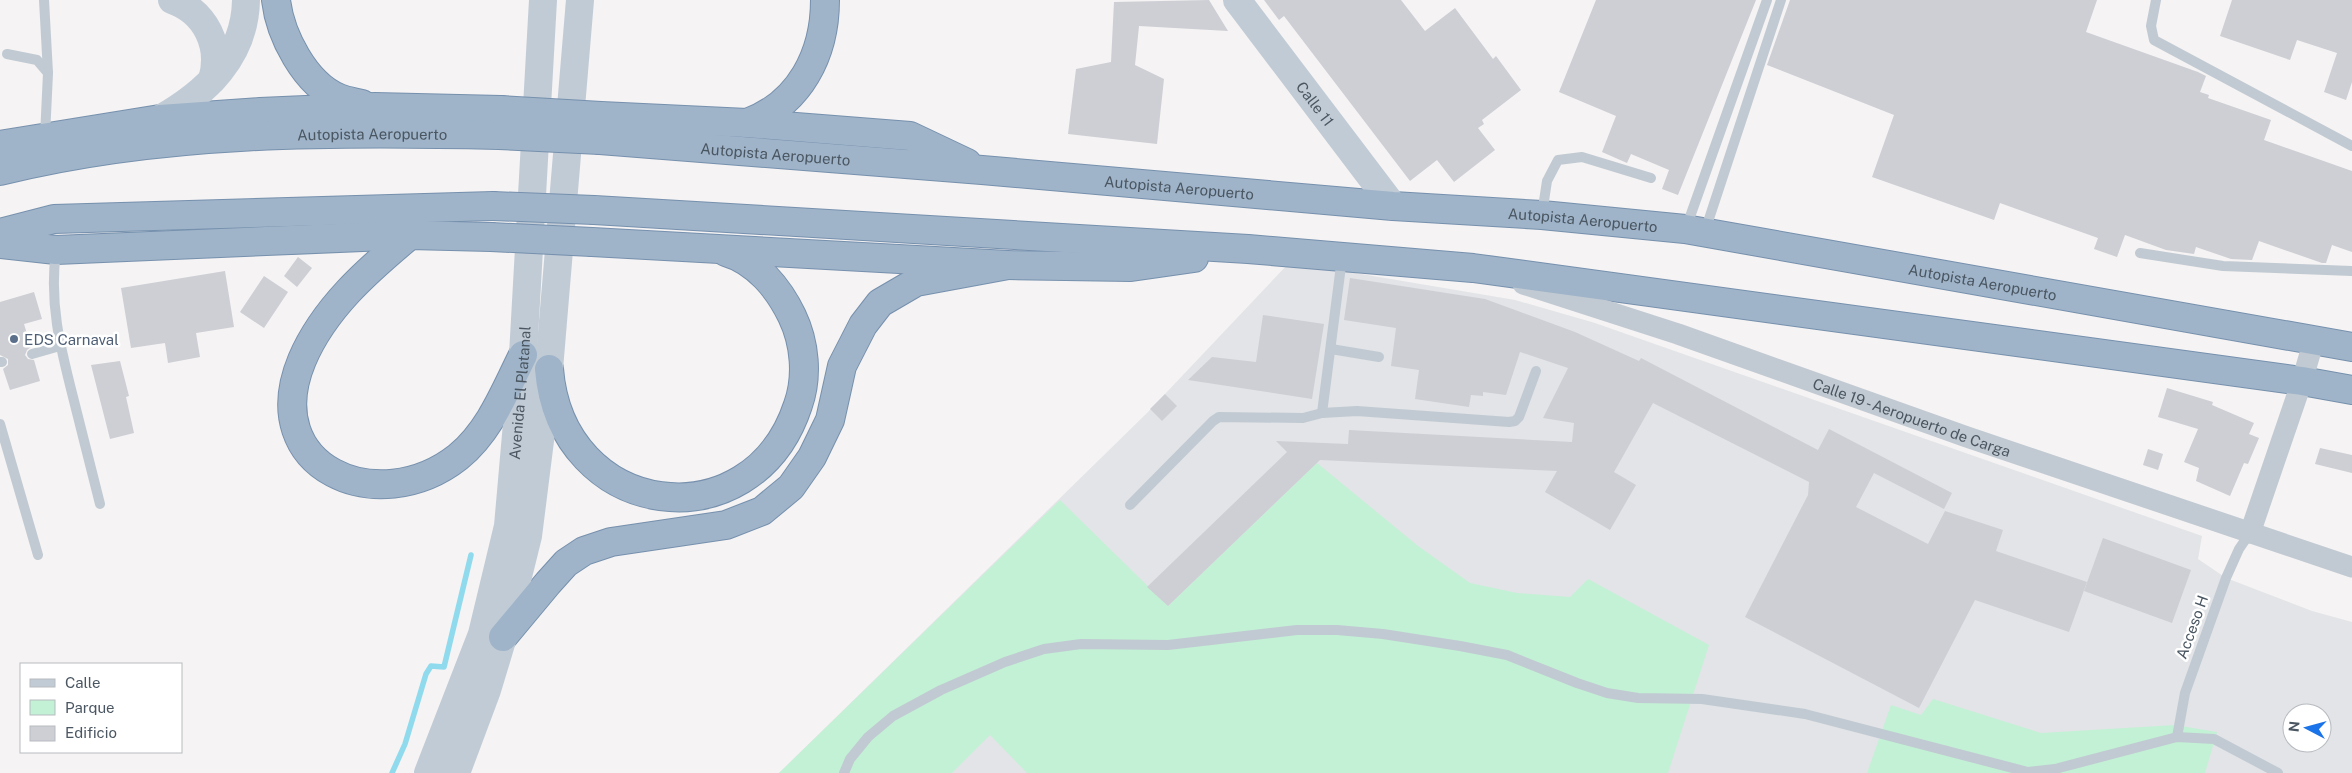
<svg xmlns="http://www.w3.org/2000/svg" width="2352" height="773" font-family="'Public Sans',sans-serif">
	<rect width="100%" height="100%" fill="#f5f3f3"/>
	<path fill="#e2e4e7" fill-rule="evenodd" d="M1290,262L1515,300L1595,323L2202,536L2198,559L2226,578L2312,611L2352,622V773H779L1147,413ZM2292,713H2322V743H2292Z"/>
	<g fill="#c3f1d5">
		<path d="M1317,463L1418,546L1470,583L1517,593L1570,597L1588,579L1709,645L1668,773H1027L990,735L952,773H779L1060,500L1168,606Z"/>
		<path d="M1933,699L2041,733L2175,725L2217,732L2205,773H1867L1891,705L1921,715Z"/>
	</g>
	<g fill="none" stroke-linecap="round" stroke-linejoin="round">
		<path stroke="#90daee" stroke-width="5.5" d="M392,773L405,744L426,674L431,666L444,667L471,555"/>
	</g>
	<g fill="#cdcfd5">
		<path d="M1209,0L1228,31L1139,26L1135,65L1164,79L1157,144L1068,134L1076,69L1111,62L1114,2Z"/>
		<path d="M1264,0H1401L1425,31L1455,8L1493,59L1496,56L1521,90L1482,120L1484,124L1478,128L1495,150L1454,182L1437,160L1410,181L1284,16L1279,20Z"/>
		<path d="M1596,0H1756L1678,195L1662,189L1669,170L1631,154L1627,163L1602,152L1616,116L1559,92Z"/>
		<path d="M1790,0H2097L2086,32L2198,72L2206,76L2200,92L2209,95L2208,98L2271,120L2264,140L2352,171V252L2332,245L2326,263H2322L2259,241L2252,260L2231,259L2196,247L2194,254L2166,250L2125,235L2117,257L2094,249L2098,238L2000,203L1994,220L1872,177L1894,115L1767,65Z"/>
		<path d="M2232,0H2352V82L2346,100L2324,92L2337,53L2297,40L2290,60L2220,36Z"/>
		<path d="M298,257L312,268L297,287L284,276Z"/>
		<path d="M225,271L234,327L196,333L200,357L168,363L165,343L131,348L121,288Z"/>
		<path d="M264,276L288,292L264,328L240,312Z"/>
		<path d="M1350,278L1485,299L1575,332L1639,361L1641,358L1818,450L1829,429L1952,493L1944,509L1874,473L1856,507L1928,544L1945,511L2003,530L1996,551L2087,582L2069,632L1975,600L1919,708L1745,617L1808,495L1809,482L1653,403L1614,472L1636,485L1610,530L1545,492L1557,471L1320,460L1168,606L1147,587L1287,452L1276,441L1348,444L1349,430L1572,442L1574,423L1543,418L1568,368L1520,352L1506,395L1483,392V396L1471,395L1469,407L1415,399L1419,370L1391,366L1396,328L1344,320Z"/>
		<path d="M34,292L42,319L24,324L31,347L27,350L25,355L28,359L34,360L40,381L10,390L3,369L8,365V359L0,355V302Z"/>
		<path d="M1263,315L1324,324L1312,399L1188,380L1212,357L1256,362Z"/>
		<path d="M120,361L129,396L126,397L134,433L110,439L91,365Z"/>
		<path d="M2167,388L2213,402L2212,405L2254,423L2249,434L2259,438L2248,464L2244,463L2230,496L2196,481L2199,468L2184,462L2198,429L2158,417Z"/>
		<path d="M1165,394L1177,406L1162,421L1150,409Z"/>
		<path d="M2320,448L2352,455V473L2315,464Z"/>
		<path d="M2148,449L2163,454L2158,470L2143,465Z"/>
		<path d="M2103,538L2191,570L2172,623L2084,591Z"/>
	</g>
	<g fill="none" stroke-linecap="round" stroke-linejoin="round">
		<g stroke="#7690ad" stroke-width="30">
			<g id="trunk">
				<path d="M276,0C280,35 305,84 339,98C346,101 354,102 362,104"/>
				<path d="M601,116L747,123L910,136L967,163"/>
				<path d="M747,123C800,104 825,54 825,0"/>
				<path id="s4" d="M600,140L982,170L1393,206L1542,215L1685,229L2352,347"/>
				<path d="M0,145L160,119L260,112L375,107L501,110"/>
				<path id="s5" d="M0,171C160,131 335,131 499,135"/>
				<path d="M594,210L1248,249L1473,268L2302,381L2352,390"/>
				<path d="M0,233L54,219L493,206"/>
				<path d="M410,235C368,270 324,308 302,360C257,468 378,520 458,457C490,431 505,391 523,355"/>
				<path d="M592,242L1008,265L1131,267L1194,258"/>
				<path d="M0,244L56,250L410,235L491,237"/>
				<path d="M549,369C561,520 752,545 798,405C808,377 805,343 792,316C779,289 757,261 726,252"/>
				<path d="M503,637L548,583L566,563L584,551L611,542L726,525L762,511L791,487L812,457L830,420L842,366L863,325L880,303L916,282L1008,265"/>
			</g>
		</g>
		<g stroke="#c1cad2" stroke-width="10">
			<path d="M44,0L48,73"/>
			<path d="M2156,0L2151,26L2154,40L2352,146"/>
			<path d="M7,54L37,60L48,73L45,136"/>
			<path d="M1542,214L1547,181L1558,160L1582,157L1651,178"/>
			<path d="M1686,228L1767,0"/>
			<path d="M1705,231L1781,0"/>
			<path d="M56,251C49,303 60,346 73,397C82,433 91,468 100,504"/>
			<path d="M2140,253L2223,266L2352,271"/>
			<path d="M1331,349L1379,357"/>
			<path d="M32,354L60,346"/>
			<path d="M0,362H2"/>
			<path d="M1322,413L1342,258"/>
			<path d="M0,424L38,555"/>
			<path d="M1130,505L1213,421L1219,417L1303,418L1322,413L1357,411L1509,422L1515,421L1519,417L1536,371"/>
			<path d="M2177,737L2185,693L2226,578L2239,549L2250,533"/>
			<path d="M844,773L850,759L868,737L893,716L941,690L1005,662L1044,649L1081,644L1168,645L1297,630H1337L1383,634L1460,646L1507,655L1577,683L1607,693L1638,698L1702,699L1805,714L2028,772L2055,769L2177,737L2214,739L2278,773"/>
		</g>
		<g stroke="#c1cad2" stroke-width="21">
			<path id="s1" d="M1523,284L1678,334L1967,437L2352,567"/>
			<path d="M2250,533L2302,381L2314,340"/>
		</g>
		<g stroke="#c1cbd6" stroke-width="28">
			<path d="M172,0C206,12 222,46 212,80"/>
			<path id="s2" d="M1237,0L1393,206"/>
			<path d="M160,119C206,93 245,57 246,0"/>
			<path id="s3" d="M428,773L482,634L508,526L523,355L543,0"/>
			<path d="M456,773L487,690L503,637L528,536L549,369L580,0"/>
		</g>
		<use href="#trunk" stroke="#9fb4c9" stroke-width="28"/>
		<g stroke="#7690ad" stroke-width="30" stroke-linecap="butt">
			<g id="trunk-bridge">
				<path d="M501,110L601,116"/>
				<path d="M499,135L600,140"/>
				<path d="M493,206L594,210"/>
				<path d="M491,237L592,242"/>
			</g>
		</g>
		<use href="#trunk-bridge" stroke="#9fb4c9" stroke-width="28"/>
	</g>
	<circle fill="#5c6f8a" stroke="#fff" stroke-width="2" cx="14" cy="339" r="5"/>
	<g text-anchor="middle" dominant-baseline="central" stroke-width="5" stroke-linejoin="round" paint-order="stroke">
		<g font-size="15" fill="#4a5661" stroke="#fff">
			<text stroke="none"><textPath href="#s2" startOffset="130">Calle 11</textPath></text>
			<text stroke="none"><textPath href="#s5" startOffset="375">Autopista Aeropuerto</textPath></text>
			<text stroke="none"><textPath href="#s4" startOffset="176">Autopista Aeropuerto</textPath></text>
			<text stroke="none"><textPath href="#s4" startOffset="581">Autopista Aeropuerto</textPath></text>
			<text stroke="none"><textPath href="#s4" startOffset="986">Autopista Aeropuerto</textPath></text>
			<text stroke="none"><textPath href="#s4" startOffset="1391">Autopista Aeropuerto</textPath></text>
			<text stroke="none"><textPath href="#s3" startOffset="394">Avenida El Platanal</textPath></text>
			<text stroke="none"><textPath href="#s1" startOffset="411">Calle 19 - Aeropuerto de Carga</textPath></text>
			<text transform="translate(2192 627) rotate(-70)">Acceso H</text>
		</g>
		<g font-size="15" fill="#4e5e75" stroke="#fff" text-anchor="start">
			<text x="24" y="339">EDS Carnaval</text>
		</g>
	</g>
	<rect x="20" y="663" width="162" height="90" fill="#ffffff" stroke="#b7bbc0"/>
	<rect x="30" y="679" width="25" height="8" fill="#c1cbd6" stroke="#b7bbc0"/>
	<text x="65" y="688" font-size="15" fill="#4a5661">Calle</text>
	<rect x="30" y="700" width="25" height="15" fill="#c3f1d5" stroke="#b7bbc0"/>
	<text x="65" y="713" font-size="15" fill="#4a5661">Parque</text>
	<rect x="30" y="726" width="25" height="15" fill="#cdcfd5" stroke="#b7bbc0"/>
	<text x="65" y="738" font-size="15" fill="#4a5661">Edificio</text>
	<g transform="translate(2307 728) rotate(276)"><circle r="24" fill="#ffffff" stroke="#b7bbc0"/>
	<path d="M0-4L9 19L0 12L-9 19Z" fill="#1a73e8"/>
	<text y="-8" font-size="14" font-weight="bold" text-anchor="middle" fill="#4a5661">N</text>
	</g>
</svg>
